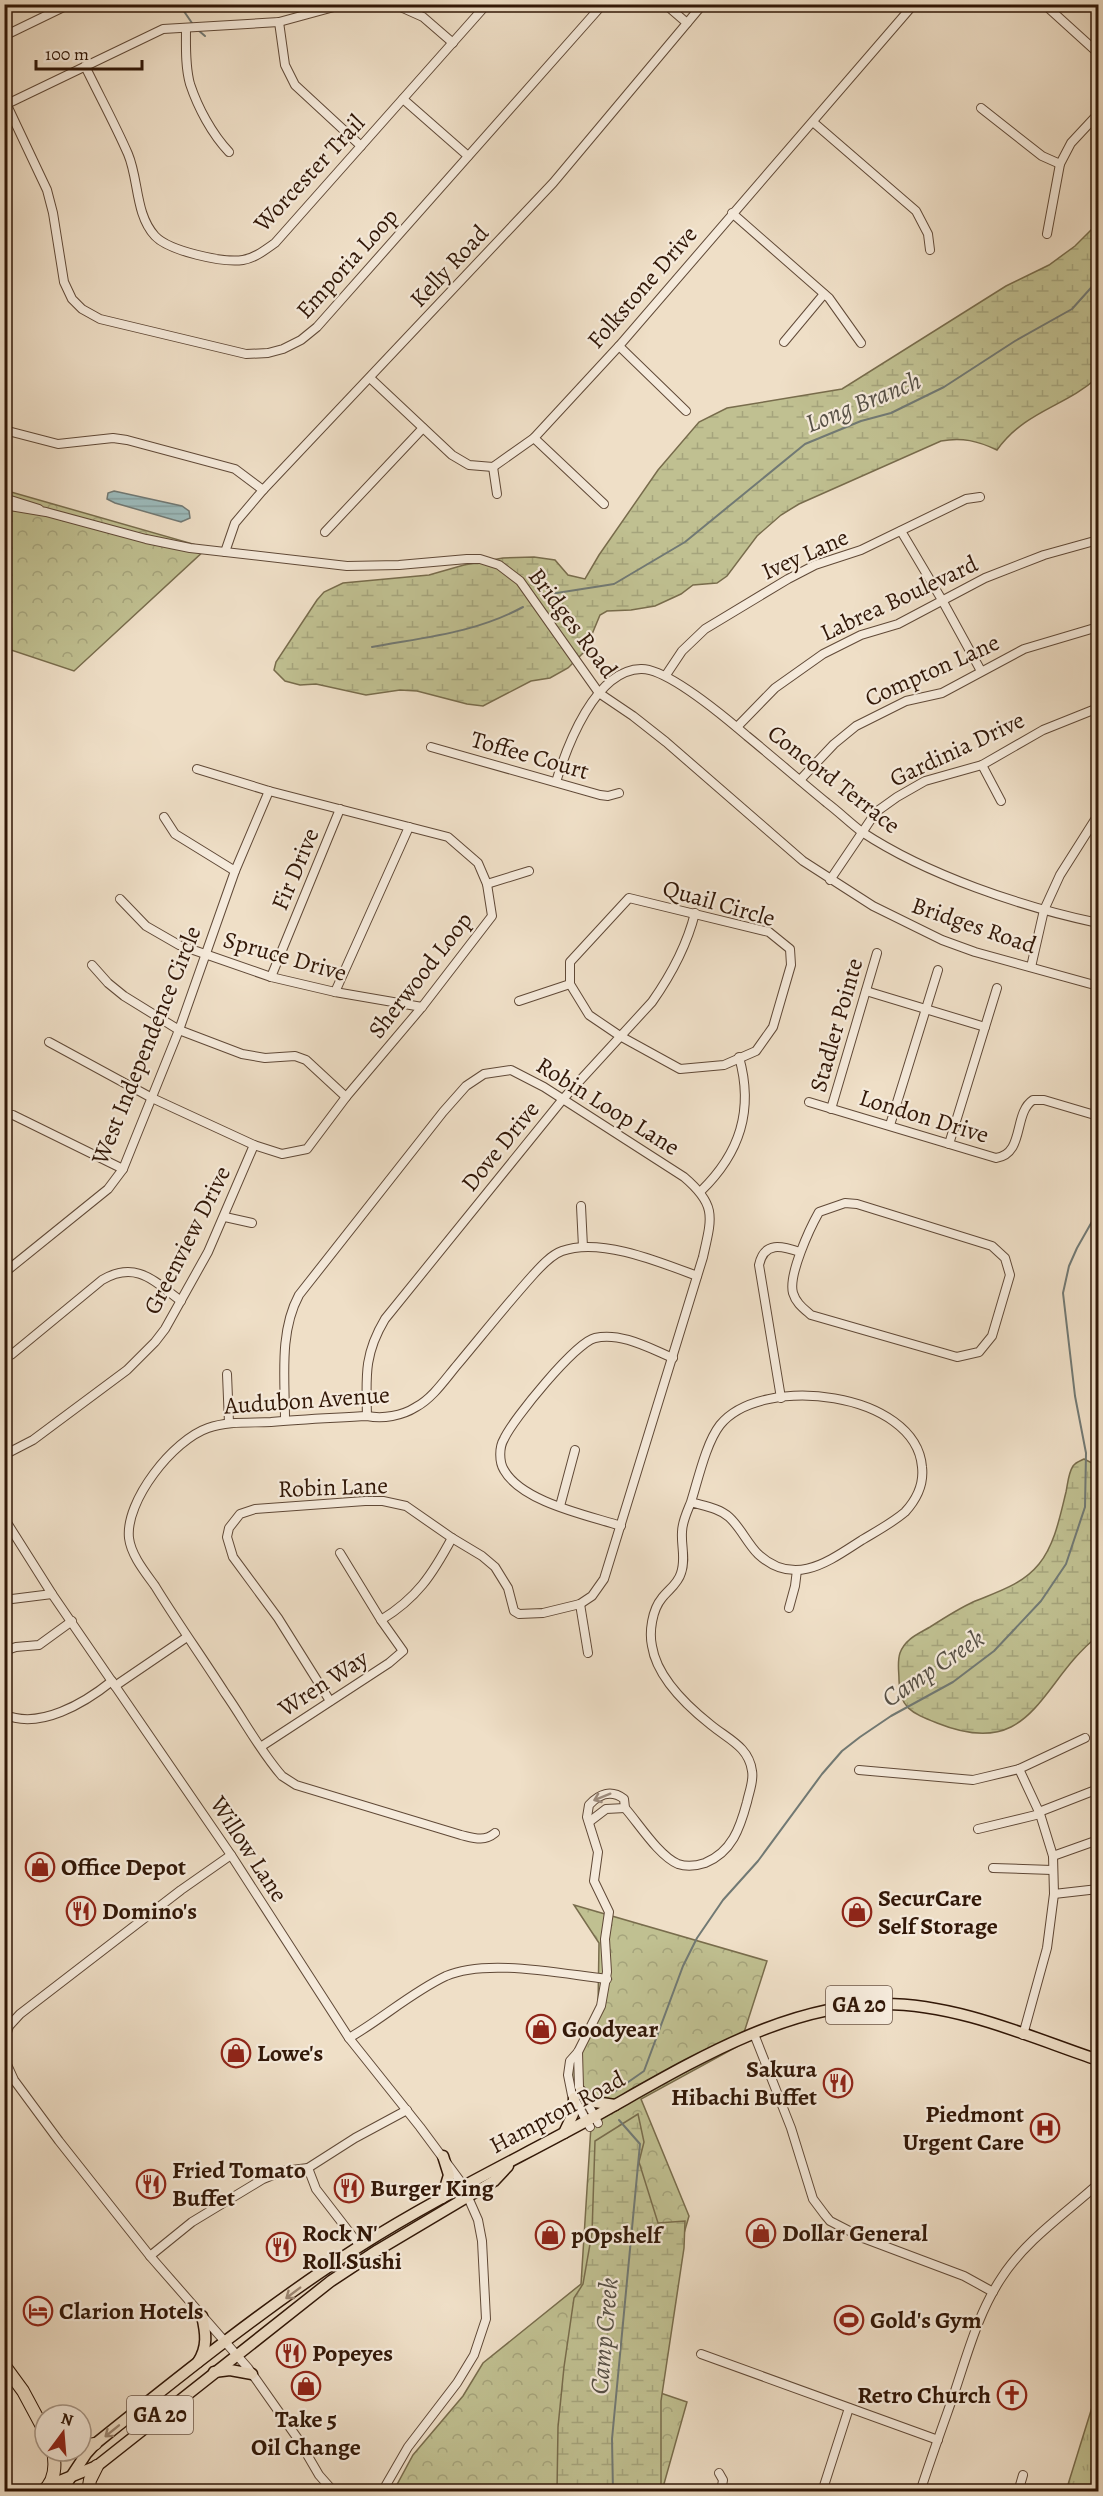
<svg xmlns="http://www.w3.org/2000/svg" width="1103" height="2496" font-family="Alegreya,serif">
	<defs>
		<pattern id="forest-crowns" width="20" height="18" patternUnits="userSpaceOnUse" patternTransform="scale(1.5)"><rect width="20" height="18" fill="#c0c091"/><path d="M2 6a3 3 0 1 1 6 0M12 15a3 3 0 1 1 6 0" fill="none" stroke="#a5a47c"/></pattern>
		<pattern id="wetland-marsh" width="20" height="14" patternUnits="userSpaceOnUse" patternTransform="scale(1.5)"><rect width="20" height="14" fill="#c0c091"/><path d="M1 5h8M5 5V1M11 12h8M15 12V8" fill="none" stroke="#a5a47c"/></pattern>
		<pattern id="park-tufts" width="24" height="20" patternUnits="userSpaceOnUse" patternTransform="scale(1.5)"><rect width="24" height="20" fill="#c0c091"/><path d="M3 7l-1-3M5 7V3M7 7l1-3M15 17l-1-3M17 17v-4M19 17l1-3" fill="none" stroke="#a5a47c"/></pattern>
		<pattern id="water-rules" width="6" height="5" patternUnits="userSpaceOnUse" patternTransform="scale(1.5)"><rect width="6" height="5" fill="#9cbbbc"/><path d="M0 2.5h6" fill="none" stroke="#87a0a0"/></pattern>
	</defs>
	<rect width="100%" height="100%" fill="#efdfc7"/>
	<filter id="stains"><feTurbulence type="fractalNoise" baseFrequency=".00333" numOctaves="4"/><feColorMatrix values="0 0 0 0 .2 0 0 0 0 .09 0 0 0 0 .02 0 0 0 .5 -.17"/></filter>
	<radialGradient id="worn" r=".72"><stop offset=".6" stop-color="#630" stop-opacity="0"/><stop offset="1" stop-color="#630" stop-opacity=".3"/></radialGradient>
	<g fill="url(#forest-crowns)" stroke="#786c4c" stroke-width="1.5">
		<path d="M4,490L207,548L74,671L5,648Z"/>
		<path d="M574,1905L767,1961L740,2045L641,2099L689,2216L640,2386L687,2402L662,2491L393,2492L413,2455L463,2396L483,2363L581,2284L591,2126L565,2070L598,2007L599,1943Z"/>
	</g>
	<g fill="url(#wetland-marsh)" stroke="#786c4c" stroke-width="1.5">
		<path d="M1098,223V377C1065,407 1026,410 997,450C978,441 962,437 941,441L799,504L781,515L757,536L727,576L717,583L693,585L681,594L655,606L631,610L607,611L600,615L585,651L568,668L550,678L531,681L483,706L467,704L417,691L400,690L366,695L316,684L300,685L285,681L274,670L276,662L317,600L324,592L343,583L429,575L464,565L503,558L534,557L555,560L568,575L585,579L599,555L658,470L699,422L727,408L842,389L1006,286L1049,265L1075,246Z"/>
		<path d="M1084,1459L1098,1466V1636C1039,1682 1034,1762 937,1723C912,1713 899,1708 899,1680C899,1671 897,1662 900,1653C905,1639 918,1634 930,1627C944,1618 958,1609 973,1602C997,1592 1022,1585 1039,1564C1055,1544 1060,1516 1066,1492C1068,1483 1068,1474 1073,1466C1076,1462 1080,1461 1084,1459Z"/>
		<path d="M638,2114L644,2142L639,2162L658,2223L685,2221L684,2248L661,2401V2491H557L558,2427L564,2367L574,2298L583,2284L592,2233L595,2141Z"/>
	</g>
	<path fill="url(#park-tufts)" stroke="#786c4c" stroke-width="1.5" d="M1098,2388V2491H1066Z"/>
	<path fill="url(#water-rules)" stroke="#717974" stroke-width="1.5" d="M114,491L182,506L189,511L190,518L181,522L115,503L107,499L108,493Z"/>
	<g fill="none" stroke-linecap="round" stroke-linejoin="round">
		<g stroke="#717974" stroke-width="2">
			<path d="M179,4L194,26"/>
			<path d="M198,30L205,36"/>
			<path d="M544,595L614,584L685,542L805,444L861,421L891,413L944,387L1015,341L1072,309L1098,280"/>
			<path d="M372,647C426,637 475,633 523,607"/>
			<path d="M614,2092L644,2071L683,1966L697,1938L723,1900L758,1861L822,1774L842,1751L860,1737L891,1716L953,1682L994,1651L1041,1601L1066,1564L1085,1507L1086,1453L1075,1396L1063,1293L1069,1266L1077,1248L1098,1211"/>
			<path d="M613,2492L612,2439L640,2144L619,2120"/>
		</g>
		<g stroke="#604937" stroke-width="10">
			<g id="minor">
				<path d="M394,4L423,17L453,43"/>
				<path d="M665,4L687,23"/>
				<path d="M1044,4L1098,53"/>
				<path d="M279,22L285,65L295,85L361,146"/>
				<path d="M186,28C186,46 185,66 190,84C198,108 212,134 229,152"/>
				<path d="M4,36L70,4"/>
				<path d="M85,66C99,95 115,124 128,154C139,180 135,214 155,236C169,251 223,263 243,260C255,258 265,250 275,243L487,4"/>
				<path d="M4,99L47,190L53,213L64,282L72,299L82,309L100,319L246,354L268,353L283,349L301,340L317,327L603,4"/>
				<path d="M403,99L468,156"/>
				<path d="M7,104L163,29L279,22L345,4"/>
				<path d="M981,108L1042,156L1060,164"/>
				<path d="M813,122L916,211L928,234L930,250"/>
				<path d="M732,213L829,298L861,343"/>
				<path d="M1047,234L1060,164L1071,143L1098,114"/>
				<path d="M784,342L824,294"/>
				<path d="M619,346L686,411"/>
				<path d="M370,378L452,455L469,465L493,467L534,438L619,346L914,4"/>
				<path d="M4,430L58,444L113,438L127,440L235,469L263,490"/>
				<path d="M534,438L604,504"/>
				<path d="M493,467L497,494"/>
				<path d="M4,498L39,509"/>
				<path d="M4,505L46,512L146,539L190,548L347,566L399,565L467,559H480L499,565L520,581L599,693L633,716L666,742L803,861L873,906L942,940L975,952L1098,986"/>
				<path d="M901,531L942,600L981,671"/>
				<path d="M325,532L423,428"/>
				<path d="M225,552L235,523L263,490L553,183L703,4"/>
				<path d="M666,675L682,651L705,629L788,579L815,565L861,550L966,499L980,497"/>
				<path d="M737,727L775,688L823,654L861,635L898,624L985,578L1044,555L1098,540"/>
				<path d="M431,747L600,795L608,796L619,793"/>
				<path d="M982,765L1001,801"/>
				<path d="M800,780L834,744L856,726L906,701L942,693L1024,649L1098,627"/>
				<path d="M556,782C567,746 595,670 641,669C667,668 726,718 747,736C774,758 800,781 827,803C839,812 850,823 862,832C927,875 1022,907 1098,923"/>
				<path d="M164,817L175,834L235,871"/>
				<path d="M830,880L876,812L897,797L925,781L982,765L1043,730L1098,708"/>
				<path d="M487,884L529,871"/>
				<path d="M629,898L769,932L790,949L791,965L773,1027L756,1051L724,1065L680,1069L620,1036L589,1015L570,984V962Z"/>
				<path d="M120,899L146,926L179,945L271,977L335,992L422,1007"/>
				<path d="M92,965L108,983L124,996L179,1030L242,1054L265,1058L295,1056L306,1060L346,1097"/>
				<path d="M1031,967L1044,910L1060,875L1098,815"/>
				<path d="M271,977L340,809"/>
				<path d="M866,991L985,1027"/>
				<path d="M335,992L409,827"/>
				<path d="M519,1001L570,984"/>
				<path d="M49,1042L152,1098L254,1145L282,1154L307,1149L346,1097L422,1007L492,916L487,884L478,863L448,837L269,791L197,769"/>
				<path d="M809,1102L996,1158C1025,1154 1013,1113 1033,1100H1044L1098,1116"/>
				<path d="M831,1109L877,953"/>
				<path d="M13,1115L123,1169"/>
				<path d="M890,1125L938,970"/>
				<path d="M949,1144L997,988"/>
				<path d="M701,1191C740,1153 754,1110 739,1057"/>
				<path d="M845,1203L857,1204L992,1246L1005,1258L1010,1275L992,1336L979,1352L957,1357L811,1315C803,1308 796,1303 793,1293C788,1275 810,1228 819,1212Z"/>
				<path d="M581,1206L583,1247"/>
				<path d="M225,1217L252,1223"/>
				<path d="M4,1273L108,1189L123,1169L179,1030L235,871L269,791"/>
				<path d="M11,1355L102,1280C136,1260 154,1281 181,1301"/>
				<path d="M227,1374L229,1423"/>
				<path d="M781,1398L759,1265C764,1241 782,1246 800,1252"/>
				<path d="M367,1416C366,1376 364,1354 385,1319L563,1099L652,1002C671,975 687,945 695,913"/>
				<path d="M285,1420C285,1378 279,1332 299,1295L443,1112L466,1086L484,1074L511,1070L544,1087L684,1177C717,1205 712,1217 703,1257L604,1579L592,1596L580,1604L543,1613L519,1614L514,1611L508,1588L495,1567L482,1556L452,1538L406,1506L383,1501H365L255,1509L240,1514L229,1528L227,1537L233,1557L278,1618L330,1701"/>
				<path d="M4,1455L33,1440L127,1370L155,1342L165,1329L208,1252L254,1145"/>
				<path d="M560,1506L575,1450"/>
				<path d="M4,1518L52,1594L231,1855L349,2038L420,2127L466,2189"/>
				<path d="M621,1526C587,1515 522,1502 504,1470C499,1462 499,1447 504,1439C513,1419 576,1342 595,1338C621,1332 649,1348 673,1358"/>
				<path d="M4,1600L52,1594"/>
				<path d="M580,1604L588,1653"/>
				<path d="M789,1608L795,1586L797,1570"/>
				<path d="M381,1620C417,1598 432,1575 452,1538"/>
				<path d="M4,1651L16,1647L39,1645L72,1621"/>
				<path d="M115,1686L187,1637"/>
				<path d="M4,1714C39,1731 86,1702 112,1681"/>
				<path d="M262,1746L389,1663L403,1651L381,1620L340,1553"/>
				<path d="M1019,1769L1040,1814L1053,1856L1054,1894L1047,1948L1023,2035"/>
				<path d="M859,1770L973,1780L1019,1769L1085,1738"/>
				<path d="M1039,1812L1098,1789"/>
				<path d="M589,1822L606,1809L625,1808"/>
				<path d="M978,1829L1040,1814"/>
				<path d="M495,1833C484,1842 474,1838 461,1835L296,1785L282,1776C260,1751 244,1720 225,1693C202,1657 177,1622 155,1586C145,1572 131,1555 129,1538C125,1501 173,1440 208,1428C228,1421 250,1423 271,1422C303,1419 335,1418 367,1416C383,1419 402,1416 416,1407C433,1398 446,1378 458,1364C483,1334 507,1304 533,1275C541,1266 551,1255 562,1251C600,1237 660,1262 697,1276"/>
				<path d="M1053,1856L1098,1840"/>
				<path d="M993,1868L1052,1870"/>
				<path d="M1054,1894L1098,1889"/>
				<path d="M754,2034L791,2128L813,2199L825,2215L830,2221L863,2238L964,2276L993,2292"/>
				<path d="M349,2038C382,2019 412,1992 446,1976C487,1958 562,1974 607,1979"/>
				<path d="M4,2042L9,2026L20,2014L181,1890L231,1855"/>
				<path d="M578,2052L579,2087L598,2123"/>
				<path d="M4,2058L14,2080L59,2141L150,2256L248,2368L298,2439L319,2475L334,2492"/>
				<path d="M590,2127L572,2095L568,2075L570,2061L578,2052L601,2006L607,1972L605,1939L609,1912L594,1881L598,1852L587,1817L589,1805C599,1794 611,1789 624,1799L625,1808C639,1824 659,1856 678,1864C687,1867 696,1866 705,1863C732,1852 740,1828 747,1802C749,1792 754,1781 752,1771C749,1747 728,1739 711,1725C687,1706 657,1678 652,1646C649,1632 652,1610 662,1598C668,1590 678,1584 681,1573C686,1559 681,1546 682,1532C682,1522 687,1512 691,1502C704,1506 719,1508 729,1517C741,1528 747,1543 758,1554C795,1588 829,1561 862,1540C877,1531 892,1523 905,1512C916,1500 924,1484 922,1467C916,1392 762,1373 720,1425C706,1443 698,1480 691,1502"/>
				<path d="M308,2168L316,2189L360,2246"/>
				<path d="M150,2256L192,2222L263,2179L283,2171L308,2168L355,2138L407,2110"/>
				<path d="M701,2354L938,2440"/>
				<path d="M719,2473L723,2480L721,2492"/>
				<path d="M382,2492L408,2447L457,2383L474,2355L486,2319L482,2241L478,2220L467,2195"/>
				<path d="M822,2492L849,2408"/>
				<path d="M920,2492C931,2458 943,2425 955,2391C968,2352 979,2311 1002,2277C1026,2240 1066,2213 1098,2184"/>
				<path d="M1018,2492L1023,2475"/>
			</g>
		</g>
		<g stroke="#311707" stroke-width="13">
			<g id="major">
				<path d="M581,2092L595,2102L615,2105"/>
				<path d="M564,2133L573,2114L574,2098"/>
				<path d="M442,2198L449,2175L443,2156"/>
				<path d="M198,2362C208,2347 206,2333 202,2316"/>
				<path d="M214,2372L230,2370L252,2374"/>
				<path d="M50,2485L97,2466L331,2281L378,2250L494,2181L508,2166"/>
				<path d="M61,2492L86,2454L95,2444C181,2375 268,2305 360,2246C434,2199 513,2161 590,2119C679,2070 780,2004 884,2004C958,2004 1030,2037 1098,2060"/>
			</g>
		</g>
		<g stroke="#311707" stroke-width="14">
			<g id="highway">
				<path d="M4,2365L23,2391L45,2432"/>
				<path d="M81,2446L95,2444"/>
				<path d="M42,2492C55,2482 56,2466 53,2451"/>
				<path d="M88,2492L90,2480L97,2466"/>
			</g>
		</g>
		<use href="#minor" stroke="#f5eadb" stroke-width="8"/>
		<use href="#major" stroke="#efdfc7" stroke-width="10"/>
		<use href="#highway" stroke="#efdfc7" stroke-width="12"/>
	</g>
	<defs><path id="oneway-shaft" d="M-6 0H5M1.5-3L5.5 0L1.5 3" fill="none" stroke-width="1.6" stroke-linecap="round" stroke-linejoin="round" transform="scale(1.5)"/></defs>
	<use stroke="#9d8b7c" href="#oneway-shaft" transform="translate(602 1797) rotate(158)"/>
	<g stroke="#9a8571">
		<use href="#oneway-shaft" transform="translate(293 2293) rotate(143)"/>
		<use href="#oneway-shaft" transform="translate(112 2431) rotate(141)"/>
	</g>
	<defs>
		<g id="shop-ring" transform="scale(1.5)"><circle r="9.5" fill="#f5eadb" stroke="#8f2418" stroke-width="1.5"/><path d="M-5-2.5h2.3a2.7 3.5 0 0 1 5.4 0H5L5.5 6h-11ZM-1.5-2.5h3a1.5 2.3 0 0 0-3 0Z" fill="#8f2418"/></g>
		<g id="restaurant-ring" transform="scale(1.5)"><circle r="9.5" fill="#f5eadb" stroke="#8f2418" stroke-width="1.5"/><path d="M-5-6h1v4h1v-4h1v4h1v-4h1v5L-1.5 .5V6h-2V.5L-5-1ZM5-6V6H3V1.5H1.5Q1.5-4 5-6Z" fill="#8f2418"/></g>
		<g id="hospital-ring" transform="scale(1.5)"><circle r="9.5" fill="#f5eadb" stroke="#8f2418" stroke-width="1.5"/><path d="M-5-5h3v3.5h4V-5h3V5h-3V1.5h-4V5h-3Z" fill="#8f2418"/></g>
		<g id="hotel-ring" transform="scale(1.5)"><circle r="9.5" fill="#f5eadb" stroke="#8f2418" stroke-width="1.5"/><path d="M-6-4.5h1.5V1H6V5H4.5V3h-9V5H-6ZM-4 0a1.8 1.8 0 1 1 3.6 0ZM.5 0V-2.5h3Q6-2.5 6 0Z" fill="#8f2418"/></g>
		<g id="stadium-ring" transform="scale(1.5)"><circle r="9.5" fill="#f5eadb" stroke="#8f2418" stroke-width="1.5"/><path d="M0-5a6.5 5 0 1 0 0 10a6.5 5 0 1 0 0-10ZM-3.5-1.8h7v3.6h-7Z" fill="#8f2418"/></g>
		<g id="church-ring" transform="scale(1.5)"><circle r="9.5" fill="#f5eadb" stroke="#8f2418" stroke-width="1.5"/><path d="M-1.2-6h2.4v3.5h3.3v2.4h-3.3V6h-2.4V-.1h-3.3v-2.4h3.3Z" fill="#8f2418"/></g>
	</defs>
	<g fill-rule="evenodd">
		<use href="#shop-ring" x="40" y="1867"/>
		<use href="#restaurant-ring" x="81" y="1911"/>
		<use href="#shop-ring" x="857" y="1912"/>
		<use href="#shop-ring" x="541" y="2029"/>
		<use href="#shop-ring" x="236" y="2053"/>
		<use href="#restaurant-ring" x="838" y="2083"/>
		<use href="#hospital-ring" x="1045" y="2128"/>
		<use href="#restaurant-ring" x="151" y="2184"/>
		<use href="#restaurant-ring" x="349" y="2188"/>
		<use href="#shop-ring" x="761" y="2233"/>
		<use href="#shop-ring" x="550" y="2235"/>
		<use href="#restaurant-ring" x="281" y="2247"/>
		<use href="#hotel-ring" x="38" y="2311"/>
		<use href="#stadium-ring" x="849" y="2320"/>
		<use href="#restaurant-ring" x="291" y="2353"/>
		<use href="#shop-ring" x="306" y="2386"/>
		<use href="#church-ring" x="1012" y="2395"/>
	</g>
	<g text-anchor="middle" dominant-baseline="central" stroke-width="4.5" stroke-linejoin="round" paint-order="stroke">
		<g fill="#f5eadb" stroke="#6c5647" stroke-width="1.5">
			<rect x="826" y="1986" width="66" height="38" rx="4.5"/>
			<rect x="127" y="2396" width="66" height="38" rx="4.5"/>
		</g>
		<g font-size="22" font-weight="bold" fill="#311707">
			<text x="859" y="2005">GA 20</text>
			<text x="160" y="2415">GA 20</text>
		</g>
		<g font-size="24" fill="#311707" stroke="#f5eadb">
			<text transform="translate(309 173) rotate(-47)">Worcester Trail</text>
			<text transform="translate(347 263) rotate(-48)">Emporia Loop</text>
			<text transform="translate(449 266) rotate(-47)">Kelly Road</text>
			<text transform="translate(642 287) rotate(-49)">Folkstone Drive</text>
			<text transform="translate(805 554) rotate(-24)">Ivey Lane</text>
			<text transform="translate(899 598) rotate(-25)">Labrea Boulevard</text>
			<text transform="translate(573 623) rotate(53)">Bridges Road</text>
			<text transform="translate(932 670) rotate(-24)">Compton Lane</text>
			<text transform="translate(957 749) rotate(-25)">Gardinia Drive</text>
			<text transform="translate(530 755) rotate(16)">Toffee Court</text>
			<text transform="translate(834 779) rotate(38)">Concord Terrace</text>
			<text transform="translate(295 869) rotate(-67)">Fir Drive</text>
			<text transform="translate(719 903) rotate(16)">Quail Circle</text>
			<text transform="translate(974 925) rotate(19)">Bridges Road</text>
			<text transform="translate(285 956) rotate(16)">Spruce Drive</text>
			<text transform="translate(420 975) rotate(-52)">Sherwood Loop</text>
			<text transform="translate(836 1025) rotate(-74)">Stadler Pointe</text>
			<text transform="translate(146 1045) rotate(-68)">West Independence Circle</text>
			<text transform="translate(608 1106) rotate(32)">Robin Loop Lane</text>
			<text transform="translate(924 1116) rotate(17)">London Drive</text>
			<text transform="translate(500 1146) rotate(-51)">Dove Drive</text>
			<text transform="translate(187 1240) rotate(-63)">Greenview Drive</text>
			<text transform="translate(307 1400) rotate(-4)">Audubon Avenue</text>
			<text transform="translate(333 1487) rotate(-2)">Robin Lane</text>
			<text transform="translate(323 1683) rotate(-33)">Wren Way</text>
			<text transform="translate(249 1849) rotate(57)">Willow Lane</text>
			<text transform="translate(557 2112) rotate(-28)">Hampton Road</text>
		</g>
		<g font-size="24" font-weight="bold" fill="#311707" stroke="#f5eadb" text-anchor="start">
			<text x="61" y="1867">Office Depot</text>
			<text x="878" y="1898">SecurCare<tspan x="878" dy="28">Self Storage</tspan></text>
			<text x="102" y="1911">Domino's</text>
			<text x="562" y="2029">Goodyear</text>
			<text x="257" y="2053">Lowe's</text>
			<text x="817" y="2069" text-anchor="end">Sakura<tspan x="817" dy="28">Hibachi Buffet</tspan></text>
			<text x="1024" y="2114" text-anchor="end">Piedmont<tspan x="1024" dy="28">Urgent Care</tspan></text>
			<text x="172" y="2170">Fried Tomato<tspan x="172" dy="28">Buffet</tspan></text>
			<text x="370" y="2188">Burger King</text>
			<text x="302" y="2233">Rock N'<tspan x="302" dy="28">Roll Sushi</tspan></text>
			<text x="782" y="2233">Dollar General</text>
			<text x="571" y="2235">pOpshelf</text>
			<text x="59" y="2311">Clarion Hotels</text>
			<text x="870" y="2320">Gold's Gym</text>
			<text x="312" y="2353">Popeyes</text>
			<text x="991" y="2395" text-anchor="end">Retro Church</text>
			<text x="306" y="2419" text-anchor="middle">Take 5<tspan x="306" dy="28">Oil Change</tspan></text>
		</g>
		<g font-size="26" font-style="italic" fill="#565046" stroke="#f5eadb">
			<text transform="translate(863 402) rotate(-22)">Long Branch</text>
			<text transform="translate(933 1668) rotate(-34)">Camp Creek</text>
			<text transform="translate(604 2336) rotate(-85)">Camp Creek</text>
		</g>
	</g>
	<rect width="1103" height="2496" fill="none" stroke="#efdfc7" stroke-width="24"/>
	<rect x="6" y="6" width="1091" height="2484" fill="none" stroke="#311707" stroke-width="3"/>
	<rect x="12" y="12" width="1079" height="2472" fill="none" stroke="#311707" stroke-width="1.5"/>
	<g transform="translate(63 2433) rotate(16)"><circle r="28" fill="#f5eadb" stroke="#a79686" stroke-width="1.5"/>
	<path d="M0-4.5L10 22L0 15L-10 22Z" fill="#8f2418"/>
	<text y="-9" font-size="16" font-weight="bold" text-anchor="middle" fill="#311707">N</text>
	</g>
	<path d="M36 60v9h106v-9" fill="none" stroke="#311707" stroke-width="3"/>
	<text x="45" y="60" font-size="18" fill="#311707" stroke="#f5eadb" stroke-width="4.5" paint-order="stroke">100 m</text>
	<rect width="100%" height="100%" filter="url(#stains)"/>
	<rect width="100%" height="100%" fill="url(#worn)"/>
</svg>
